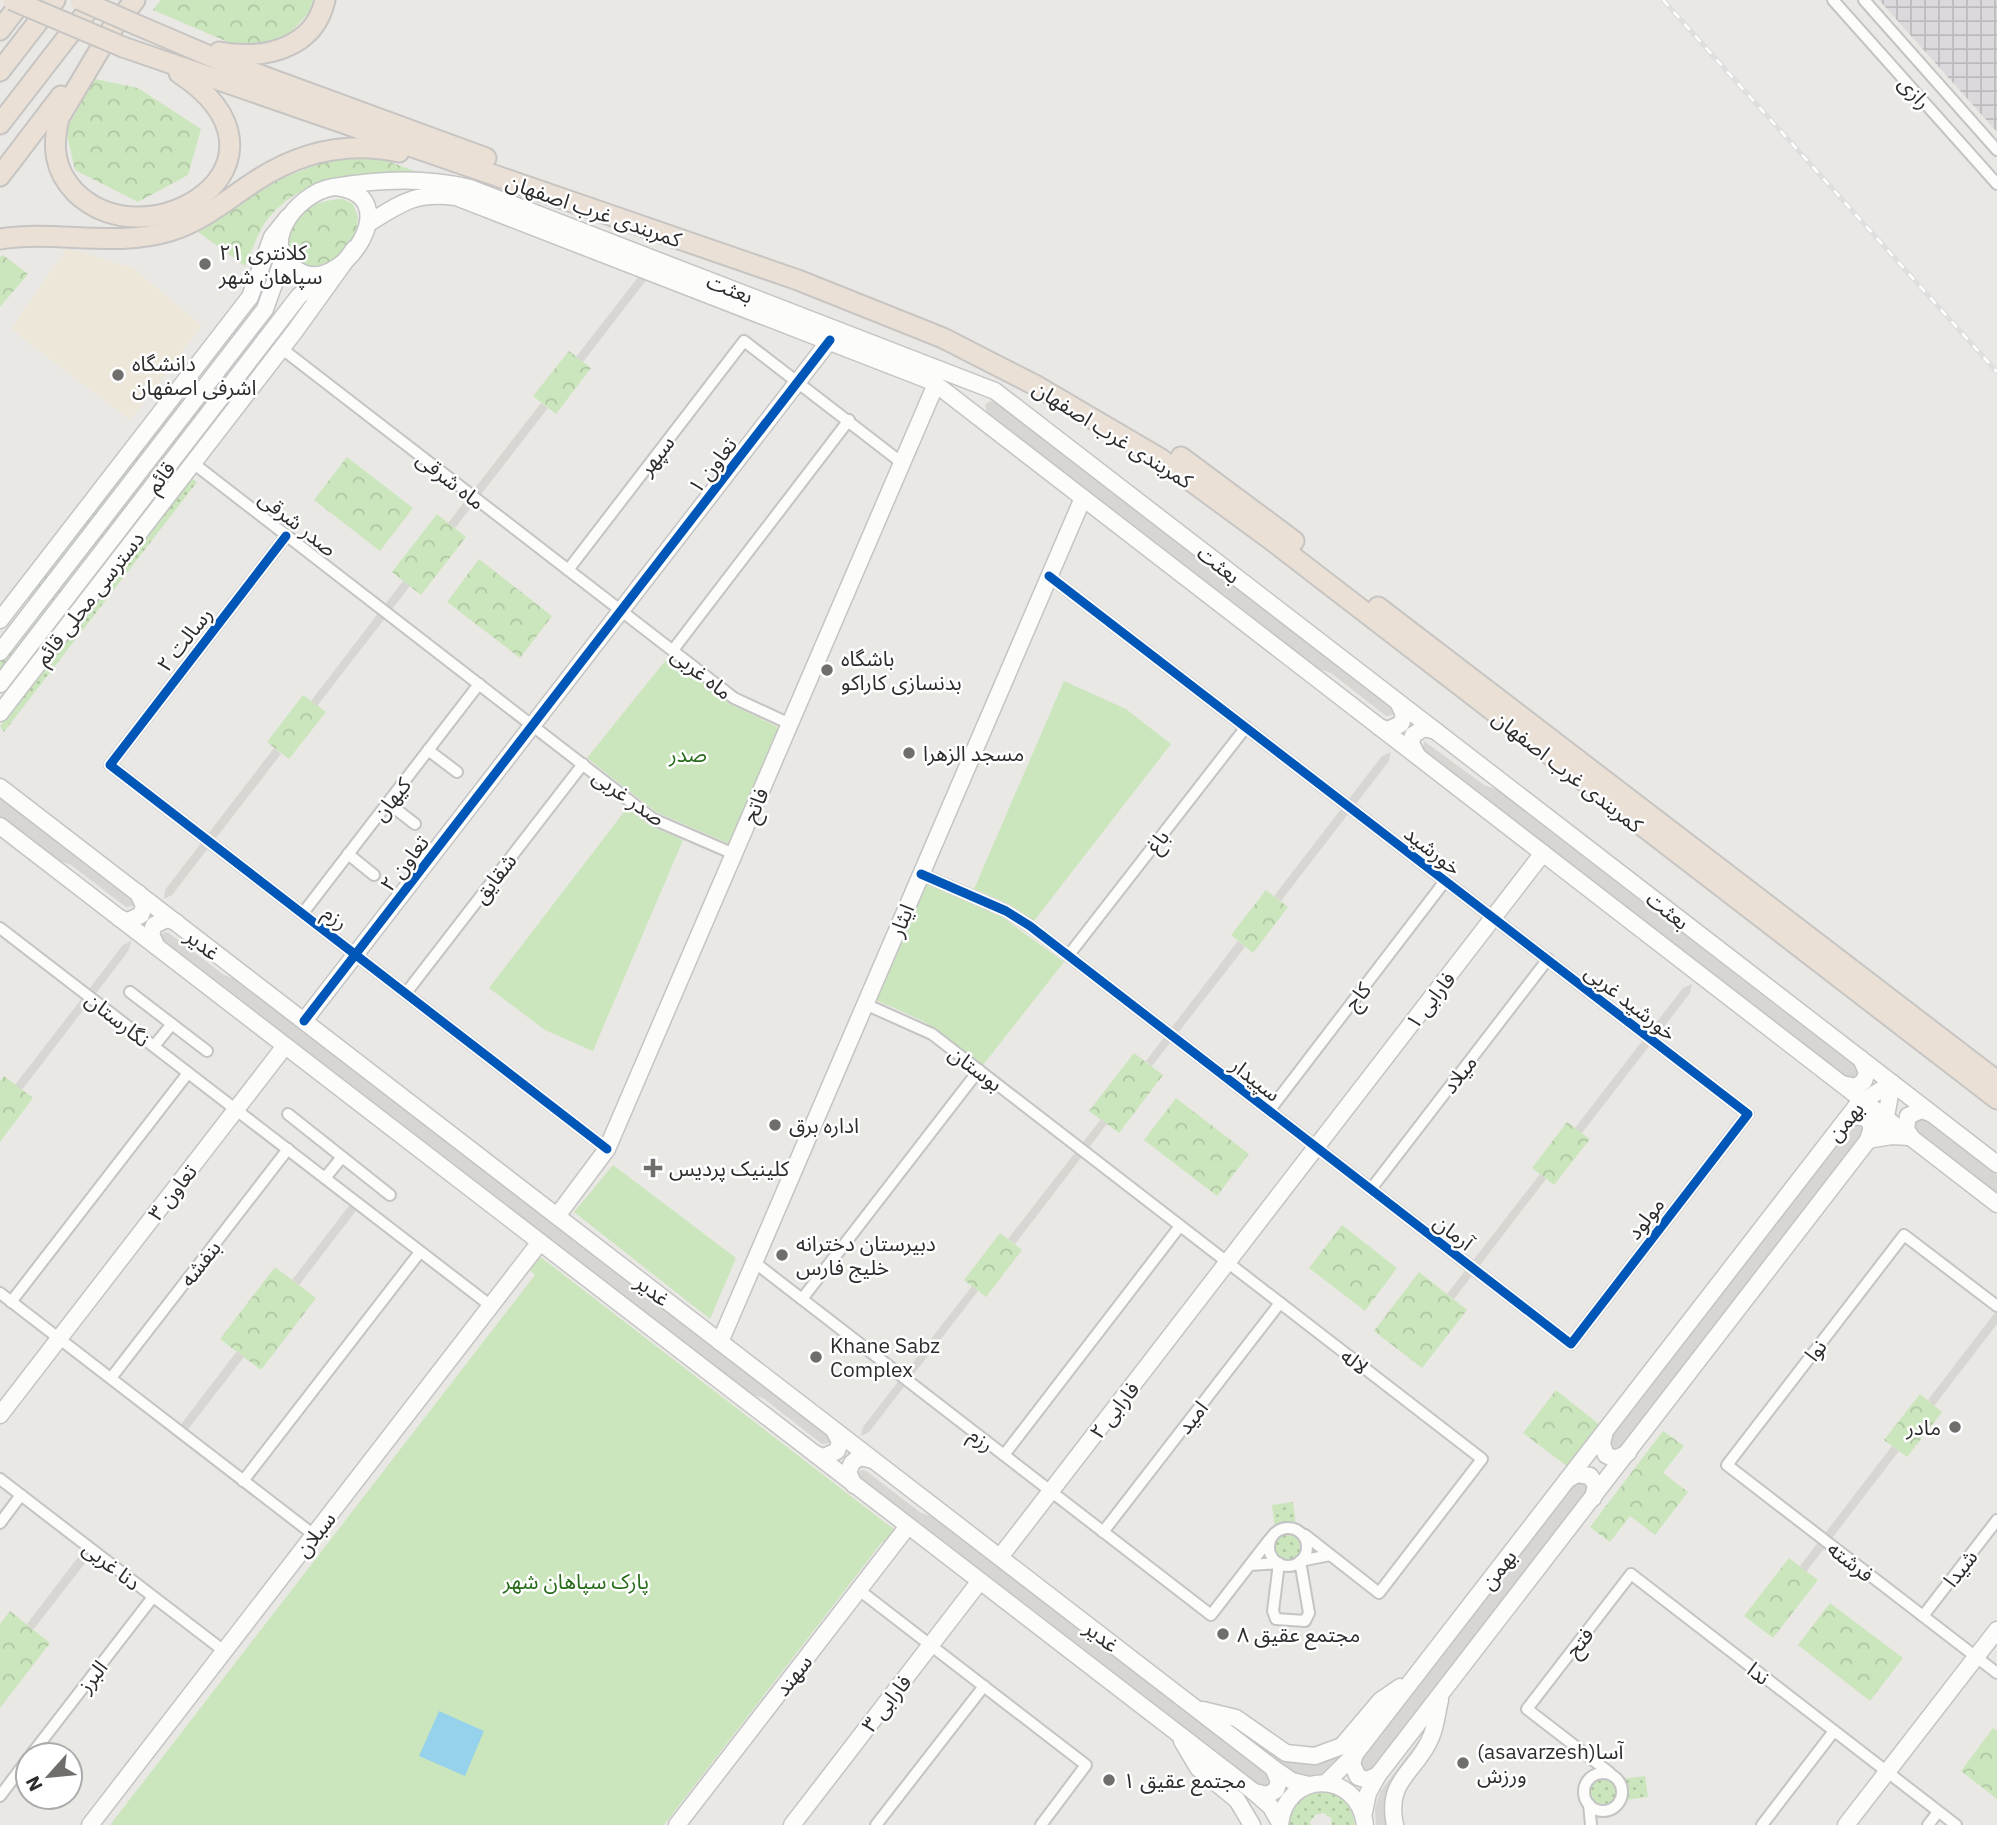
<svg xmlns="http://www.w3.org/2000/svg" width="1997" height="1825" font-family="'IBM Plex Sans','Noto Sans Arabic',sans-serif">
	<defs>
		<pattern id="industrial-grid" width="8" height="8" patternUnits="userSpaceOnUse" patternTransform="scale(1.75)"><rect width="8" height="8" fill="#dbd9db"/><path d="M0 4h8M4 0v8" fill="none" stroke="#bcbbbc"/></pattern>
		<pattern id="grass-dots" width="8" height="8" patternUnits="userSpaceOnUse" patternTransform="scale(1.75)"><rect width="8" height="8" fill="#cbe6bd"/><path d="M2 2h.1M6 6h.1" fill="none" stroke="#afc6a3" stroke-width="1.8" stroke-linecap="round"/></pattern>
		<pattern id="forest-crowns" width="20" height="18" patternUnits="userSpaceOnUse" patternTransform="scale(1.75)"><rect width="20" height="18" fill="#cbe6bd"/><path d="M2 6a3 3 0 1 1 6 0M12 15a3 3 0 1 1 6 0" fill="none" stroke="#afc6a3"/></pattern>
	</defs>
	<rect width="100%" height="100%" fill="#eae8e4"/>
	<path fill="url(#industrial-grid)" d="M1879,0H1997V132Z"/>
	<path fill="#ede7d9" d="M67,248L133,268L202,326L130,420L11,329Z"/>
	<g fill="url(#grass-dots)">
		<path d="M194,378L201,383L25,610L33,586Z"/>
		<path d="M209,390L218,396L0,679V661Z"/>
		<path d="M223,402L230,407L79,603L57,617Z"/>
		<path d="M192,478L197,482L4,732L0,726Z"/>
		<path d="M1293,1502L1296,1525L1275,1528L1272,1505Z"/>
		<circle cx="1288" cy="1547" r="13"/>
		<path d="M1645,1776L1648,1797L1624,1800L1622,1779Z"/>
		<circle cx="1603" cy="1792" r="13"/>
		<path d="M1324,1792C1343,1795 1353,1807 1355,1825H1331L1332,1819L1324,1813L1315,1815L1310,1822L1311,1825H1289C1291,1805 1304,1793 1324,1792Z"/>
	</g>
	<g fill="url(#forest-crowns)">
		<path d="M161,0H313L310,11L283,41L242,48L153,10Z"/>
		<path d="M95,79L138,88L201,129L188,175L138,202L75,170L66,130Z"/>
		<path d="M374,156L417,172C362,173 297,174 263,226C256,238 251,253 245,266L198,232L268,184L331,159Z"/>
		<path d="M343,199L353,204L358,217L355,240L335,261L308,268L291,260C275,222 308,200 343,199Z"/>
		<path d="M3,255L28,274L0,307V257Z"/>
		<path d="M569,351L591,368L556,414L533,396Z"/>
		<path d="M347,457L413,508L380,551L314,500Z"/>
		<path d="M437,514L466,537L421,595L392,572Z"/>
		<path d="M479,559L552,616L520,658L447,602Z"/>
		<path d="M303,695L326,712L289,759L267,742Z"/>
		<path d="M1266,890L1288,907L1253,953L1231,935Z"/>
		<path d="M1134,1053L1163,1075L1119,1133L1089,1111Z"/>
		<path d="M4,1076L33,1098L0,1142V1081Z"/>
		<path d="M1176,1098L1249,1154L1217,1196L1144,1140Z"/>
		<path d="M1567,1122L1590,1139L1554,1185L1532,1168Z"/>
		<path d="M1342,1225L1397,1268L1365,1311L1309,1268Z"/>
		<path d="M1000,1233L1022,1250L986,1297L964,1280Z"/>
		<path d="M275,1267L316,1298L261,1370L220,1339Z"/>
		<path d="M1419,1272L1467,1310L1422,1368L1374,1331Z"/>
		<path d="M1556,1390L1600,1425L1568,1467L1523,1433Z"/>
		<path d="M1920,1394L1942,1412L1907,1457L1884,1440Z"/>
		<path d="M1663,1431L1684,1446L1663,1473L1688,1492L1655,1535L1630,1516L1610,1542L1590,1527Z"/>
		<path d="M1789,1558L1818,1580L1773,1638L1744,1616Z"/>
		<path d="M1830,1603L1903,1658L1870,1701L1798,1645Z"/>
		<path d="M10,1611L50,1643L0,1708V1624Z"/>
		<path d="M1993,1728L1997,1731V1799L1961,1771Z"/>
	</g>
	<g fill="#cbe6bd">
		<path d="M669,656L731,704L782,729L732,845L656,812L587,758Z"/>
		<path d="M1064,681L1126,709L1171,744L1034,921L1009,904L974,889Z"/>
		<path d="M627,808L649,825L683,840L593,1051L545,1030L489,988Z"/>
		<path d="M926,884L1002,917L1064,962L983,1065L925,1022L876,1000Z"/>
		<path d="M613,1165L736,1258L710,1319L574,1212Z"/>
		<path d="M538,1255L900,1534L890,1548L882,1542L664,1825H110L535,1275L528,1268Z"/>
	</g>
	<g fill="#d8d6d2">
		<path d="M639,276L647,279L583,362L576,357Z"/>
		<path d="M990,401L996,402L1392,708L1393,715L1386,716L1331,673L1317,668L987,413L985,405Z"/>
		<path d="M541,403L548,408L455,528L448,523Z"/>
		<path d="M403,581L410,586L317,706L311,701Z"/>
		<path d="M1424,741L1484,785L1498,790L1859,1069L1862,1078L1851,1080L1423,750Z"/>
		<path d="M274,748L281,754L172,895L164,899L165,890Z"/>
		<path d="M1391,752L1389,761L1281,901L1274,896L1382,756Z"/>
		<path d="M0,796L133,898L134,906L126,907L71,865L57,860L0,817Z"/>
		<path d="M164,932L169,933L224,975L239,980L829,1435L830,1443L822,1444L763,1398L748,1394L162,942L160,937Z"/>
		<path d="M131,941L129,950L22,1090L15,1085L123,945Z"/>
		<path d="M1238,941L1245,947L1152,1066L1146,1061Z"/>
		<path d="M1692,984L1690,993L1582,1133L1575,1128L1683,988Z"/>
		<path d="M1921,1116L1997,1175V1193L1912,1128L1910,1119Z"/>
		<path d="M1101,1119L1107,1124L1015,1244L1008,1239Z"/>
		<path d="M1856,1120L1868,1129L1615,1454L1607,1441Z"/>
		<path d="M1540,1174L1546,1179L1454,1299L1447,1294Z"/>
		<path d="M357,1203L355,1212L299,1285L292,1280L348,1207Z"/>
		<path d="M972,1286L978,1291L869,1432L861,1436L863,1427Z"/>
		<path d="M1997,1310V1324L1934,1406L1928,1400Z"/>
		<path d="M237,1351L244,1357L189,1428L180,1432L182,1423Z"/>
		<path d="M1892,1446L1899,1451L1806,1572L1800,1566Z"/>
		<path d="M861,1470L866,1471L921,1513L936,1517L1271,1776L1274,1781L1264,1791L860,1480L857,1474Z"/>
		<path d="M1579,1478L1591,1488L1367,1776L1358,1765L1359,1762Z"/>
		<path d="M91,1548L89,1558L33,1630L27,1624L82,1552Z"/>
		<path d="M1233,1725L1274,1754L1353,1744L1329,1773L1305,1776L1288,1771L1237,1732Z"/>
		<path d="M1425,1736L1391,1825H1376L1375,1808L1380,1792L1419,1740Z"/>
	</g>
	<path fill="#97d2ec" d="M439,1711L484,1731L465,1776L419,1756Z"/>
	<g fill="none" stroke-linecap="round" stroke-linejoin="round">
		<g stroke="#c4c4c4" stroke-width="14">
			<g id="street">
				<path d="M1833,0L1997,184"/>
				<path d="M1864,0L1997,150"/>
				<path d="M281,348L734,698L790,724"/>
				<path d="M193,463L653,819L734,854"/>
				<path d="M286,536L110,765L607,1149"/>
				<path d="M568,570L744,341L902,463"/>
				<path d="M673,650L849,420"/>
				<path d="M428,750L457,772"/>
				<path d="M388,803L415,824"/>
				<path d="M348,854L374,875"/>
				<path d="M921,874L1006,911L1030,926L1571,1344L1748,1114L1049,576"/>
				<path d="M303,913L479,684"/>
				<path d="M0,928L491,1306"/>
				<path d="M1068,956L1246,727"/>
				<path d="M130,992L207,1051"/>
				<path d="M406,993L583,764"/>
				<path d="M865,1004L932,1034L1482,1459L1379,1593L1305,1535"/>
				<path d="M154,1046L172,1024"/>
				<path d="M1269,1111L1445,881"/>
				<path d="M288,1114L390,1195"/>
				<path d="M325,1178L342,1157"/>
				<path d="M1371,1189L1548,959"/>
				<path d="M754,1262L1211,1615L1269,1540"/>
				<path d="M0,1293L314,1535"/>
				<path d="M802,1299L979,1070"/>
				<path d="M11,1302L188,1073"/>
				<path d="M1997,1306L1904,1235L1727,1465L1997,1673"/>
				<path d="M111,1378L288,1149"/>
				<path d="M1004,1455L1180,1226"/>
				<path d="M0,1479L224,1651"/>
				<path d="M243,1481L420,1252"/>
				<path d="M0,1523L21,1495"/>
				<circle cx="1288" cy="1547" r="19"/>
				<path d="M1103,1532L1280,1303"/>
				<path d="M1250,1565L1279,1563L1273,1611L1276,1619L1305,1621L1309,1613L1300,1561L1330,1555"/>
				<path d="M859,1590L1086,1765L1041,1825"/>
				<path d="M1923,1616L1997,1520"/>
				<path d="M31,1755L153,1597"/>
				<circle cx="1603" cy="1792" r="19"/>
				<path d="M1610,1773L1527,1709L1631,1574L1956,1825"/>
				<path d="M0,1796L28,1759"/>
				<path d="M1589,1804L1591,1825"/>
				<path d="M876,1825L984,1686"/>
				<path d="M1762,1825L1834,1731"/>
				<path d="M1928,1825L1938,1812"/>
			</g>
		</g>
		<g stroke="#c4c4c4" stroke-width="19">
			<g id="secondary">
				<path d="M334,187C380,179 425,177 470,188L995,391L1997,1164"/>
				<path d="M334,187C409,193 344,291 303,273C252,251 296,192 334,187Z"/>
				<path d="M369,223C403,202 415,192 456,197L933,382L1997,1204"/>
				<path d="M0,620L250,297L272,237L288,217"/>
				<path d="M0,652L265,309L284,256"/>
				<path d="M0,684L299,296L325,275"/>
				<path d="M0,713L295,331L354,249"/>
				<path d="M1379,727L1388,730L1401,724L1404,715L1398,702"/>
				<path d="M1417,755L1411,743L1413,735L1424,728L1436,731"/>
				<path d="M0,787L1273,1768L1292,1781L1309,1785"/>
				<path d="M0,826L1254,1792L1271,1807L1280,1823"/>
				<path d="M119,918L128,921L141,915L144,906L138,893"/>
				<path d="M157,947L151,934L154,925L167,919L176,922"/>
				<path d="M304,1021L830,340"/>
				<path d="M1842,1084L1856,1087L1864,1081L1867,1072L1861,1059"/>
				<path d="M1845,1121L1854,1116L1867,1118L1872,1127L1868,1140L1891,1136L1911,1137"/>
				<path d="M1911,1137L1906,1129L1908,1116L1921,1110L1930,1113"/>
				<path d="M557,1216L607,1149L936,384"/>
				<path d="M720,1342L1083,498"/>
				<path d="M0,1415L285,1046"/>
				<path d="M1605,1431L1602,1444L1606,1455L1615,1459L1628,1453"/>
				<path d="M815,1454L824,1457L837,1451L840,1442L834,1430"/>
				<path d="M1567,1480L1577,1474L1590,1476L1596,1485L1593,1498"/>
				<path d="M854,1485L848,1472L852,1463L859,1457L873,1460"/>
				<path d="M1000,1557L1543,853"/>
				<path d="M1203,1710L1236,1718L1286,1753L1315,1756L1342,1746L1381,1700L1400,1687"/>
				<path d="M1182,1741L1198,1768L1237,1800L1252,1825"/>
				<path d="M1355,1754L1352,1764L1358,1777L1367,1780L1378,1775"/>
				<path d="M1326,1783L1355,1754L1858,1104L1892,1083"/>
				<path d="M1254,1792L1268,1795L1276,1790L1279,1781L1273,1768"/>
				<path d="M1364,1812L1368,1793L1378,1775L1886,1117L1892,1083"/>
				<path d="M90,1825L540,1242"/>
				<path d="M677,1825L908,1526"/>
				<path d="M792,1825L980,1581"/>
				<path d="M1280,1825C1285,1770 1358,1769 1365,1825"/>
				<path d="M1395,1825C1385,1779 1417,1772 1431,1737C1436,1726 1437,1712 1440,1700"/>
				<path d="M1846,1825L1997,1630"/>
			</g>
		</g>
		<g stroke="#c6c5c3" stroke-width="23">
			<g id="highway">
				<path d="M137,25L219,60L486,158"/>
				<path d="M112,29L59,118C52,146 54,170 75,192C150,266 312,161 179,73"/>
				<path d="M0,30L23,0"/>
				<path d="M111,30L135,0"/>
				<path d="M123,47L798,280L943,338L1035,385L1161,459L1270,539L1997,1099"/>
				<path d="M219,52C262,60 314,50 325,0"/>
				<path d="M0,71L55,0"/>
				<path d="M0,124L96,0"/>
				<path d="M0,176L61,96"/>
				<path d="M0,239C56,230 115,248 170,231C203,221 229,198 257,180C302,151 348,141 399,152"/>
				<path d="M1181,457L1294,541"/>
				<path d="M1378,607L1997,1081"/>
			</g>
		</g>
		<use href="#street" stroke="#fcfcfb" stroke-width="10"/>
		<use href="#secondary" stroke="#fcfcfb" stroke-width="16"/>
		<use href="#highway" stroke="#eae0d5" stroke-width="19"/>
		<g stroke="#dfdfe0" stroke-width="5">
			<path id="rail" d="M1663,0L1997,372"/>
		</g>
		<use href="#rail" stroke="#fff" stroke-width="2.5" stroke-dasharray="8" stroke-linecap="butt"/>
		<g stroke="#c6c5c3" stroke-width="23" stroke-linecap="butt">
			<g id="highway-bridge">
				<path d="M12,0L123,47"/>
				<path d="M80,0L137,25"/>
			</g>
		</g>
		<use href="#highway-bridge" stroke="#eae0d5" stroke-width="19"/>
		<g stroke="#fff" stroke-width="13">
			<g id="cycleway">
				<path d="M286,536L110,765L607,1149"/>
				<path d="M921,874L1006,911L1030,926L1571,1344L1748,1114L1049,576"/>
				<path d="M304,1021L830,340"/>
			</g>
		</g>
		<use href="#cycleway" stroke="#0057b8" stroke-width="9"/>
	</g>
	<g fill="#6f6e6d" stroke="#fff" stroke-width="2.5">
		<circle cx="205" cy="264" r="7"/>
		<circle cx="118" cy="375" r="7"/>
		<circle cx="827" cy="670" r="7"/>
		<circle cx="909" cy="753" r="7"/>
		<circle cx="775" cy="1125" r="7"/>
		<path d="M649.5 1157.5h7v7h7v7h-7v7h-7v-7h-7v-7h7z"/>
		<circle cx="782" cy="1255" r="7"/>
		<circle cx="816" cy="1357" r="7"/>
		<circle cx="1955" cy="1427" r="7"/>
		<circle cx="1223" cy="1634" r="7"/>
		<circle cx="1463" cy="1763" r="7"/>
		<circle cx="1109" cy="1780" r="7"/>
	</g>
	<g text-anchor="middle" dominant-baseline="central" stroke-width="5" stroke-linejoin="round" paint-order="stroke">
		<g font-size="21" fill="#2d2d2d" stroke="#fff">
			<text transform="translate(1915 92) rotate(48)">رازی</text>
			<text transform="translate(594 210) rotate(19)">کمربندی غرب اصفهان</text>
			<text transform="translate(730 288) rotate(21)">بعثت</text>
			<text transform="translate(1113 434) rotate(32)">کمربندی غرب اصفهان</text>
			<text transform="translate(656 455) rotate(-52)">سپهر</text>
			<text transform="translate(712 465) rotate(-52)">تعاون ۱</text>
			<text transform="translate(160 477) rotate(-52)">قائم</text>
			<text transform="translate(451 480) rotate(38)">ماه شرقی</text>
			<text transform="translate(298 523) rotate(38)">صدر شرقی</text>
			<text transform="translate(1219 564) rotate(38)">بعثت</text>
			<text transform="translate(89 598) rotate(-52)">دسترسی محلی قائم</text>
			<text transform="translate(184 639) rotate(-52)">رسالت ۲</text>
			<text transform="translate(702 673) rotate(38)">ماه غربی</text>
			<text transform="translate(1568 771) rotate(38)">کمربندی غرب اصفهان</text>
			<text transform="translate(629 797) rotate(35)">صدر غربی</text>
			<text transform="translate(391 799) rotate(-52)">کیهان</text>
			<text transform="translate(755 805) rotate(-67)">فاتح</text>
			<text transform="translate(1157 841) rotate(-52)">باغ</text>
			<text transform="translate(1433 850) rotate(38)">خورشید</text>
			<text transform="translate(404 863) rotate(-52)">تعاون ۲</text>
			<text transform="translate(494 878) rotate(-52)">شقایق</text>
			<text transform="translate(1668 910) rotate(38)">بعثت</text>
			<text transform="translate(336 917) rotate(38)">رزم</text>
			<text transform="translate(901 920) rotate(-67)">ایثار</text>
			<text transform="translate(203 944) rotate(38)">غدیر</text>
			<text transform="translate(1357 996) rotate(-52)">کاج</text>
			<text transform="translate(1430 1000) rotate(-52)">فارابی ۱</text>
			<text transform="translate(1631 1002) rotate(38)">خورشید غربی</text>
			<text transform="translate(118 1019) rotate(38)">نگارستان</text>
			<text transform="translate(976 1068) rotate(37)">بوستان</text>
			<text transform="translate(1459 1074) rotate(-52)">میلاد</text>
			<text transform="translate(1256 1079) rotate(38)">سپیدار</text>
			<text transform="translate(1845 1121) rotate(-50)">بهمن</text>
			<text transform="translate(172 1192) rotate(-52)">تعاون ۳</text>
			<text transform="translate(1645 1218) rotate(-52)">مولود</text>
			<text transform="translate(1454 1232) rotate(38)">آرمان</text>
			<text transform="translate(200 1263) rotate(-52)">بنفشه</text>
			<text transform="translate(653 1290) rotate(38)">غدیر</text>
			<text transform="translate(1815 1350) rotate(-52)">نوا</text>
			<text transform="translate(1355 1361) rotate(38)">لاله</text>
			<text transform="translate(1114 1410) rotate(-52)">فارابی ۲</text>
			<text transform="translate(1192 1417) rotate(-52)">امید</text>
			<text transform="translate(982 1439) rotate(38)">رزم</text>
			<text transform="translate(315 1534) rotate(-52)">سبلان</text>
			<text transform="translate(1851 1561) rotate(38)">فرشته</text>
			<text transform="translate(112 1565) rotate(38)">دنا غربی</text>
			<text transform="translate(1960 1568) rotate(-52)">شیدا</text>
			<text transform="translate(1498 1569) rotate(-52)">بهمن</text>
			<text transform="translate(1102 1636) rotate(38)">غدیر</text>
			<text transform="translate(1579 1642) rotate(-52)">فتح</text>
			<text transform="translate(1759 1673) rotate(38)">ندا</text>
			<text transform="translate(793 1675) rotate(-52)">سهند</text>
			<text transform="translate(92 1676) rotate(-52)">البرز</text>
			<text transform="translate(886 1703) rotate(-52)">فارابی ۳</text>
		</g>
		<g font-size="21" fill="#2d2d2d" stroke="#fff" text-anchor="start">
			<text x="219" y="252">کلانتری ۲۱<tspan x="219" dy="24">سپاهان شهر</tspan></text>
			<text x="132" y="363">دانشگاه<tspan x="132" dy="24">اشرفی اصفهان</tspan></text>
			<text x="841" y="658">باشگاه<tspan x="841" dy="24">بدنسازی کاراکو</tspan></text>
			<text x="923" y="753">مسجد الزهرا</text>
			<text x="789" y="1125">اداره برق</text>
			<text x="669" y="1168">کلینیک پردیس</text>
			<text x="796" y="1243">دبیرستان دخترانه<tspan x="796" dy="24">خلیج فارس</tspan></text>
			<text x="830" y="1345">Khane Sabz<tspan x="830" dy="24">Complex</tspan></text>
			<text x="1941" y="1427" text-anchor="end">مادر</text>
			<text x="1237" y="1634">مجتمع عقیق ۸</text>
			<text x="1477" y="1751">(asavarzesh)آسا<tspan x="1477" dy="24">ورزش</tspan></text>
			<text x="1123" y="1780">مجتمع عقیق ۱</text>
		</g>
		<g font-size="21" fill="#286c1b" stroke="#fff">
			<text x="688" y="754">صدر</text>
			<text x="576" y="1581">پارک سپاهان شهر</text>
		</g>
	</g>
	<g transform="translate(49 1776) rotate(243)"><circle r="33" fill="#ffffff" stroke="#ababab" stroke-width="2"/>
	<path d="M0-5L12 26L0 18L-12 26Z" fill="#6f6e6d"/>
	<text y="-10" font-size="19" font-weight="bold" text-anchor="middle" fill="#2d2d2d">N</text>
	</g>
</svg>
